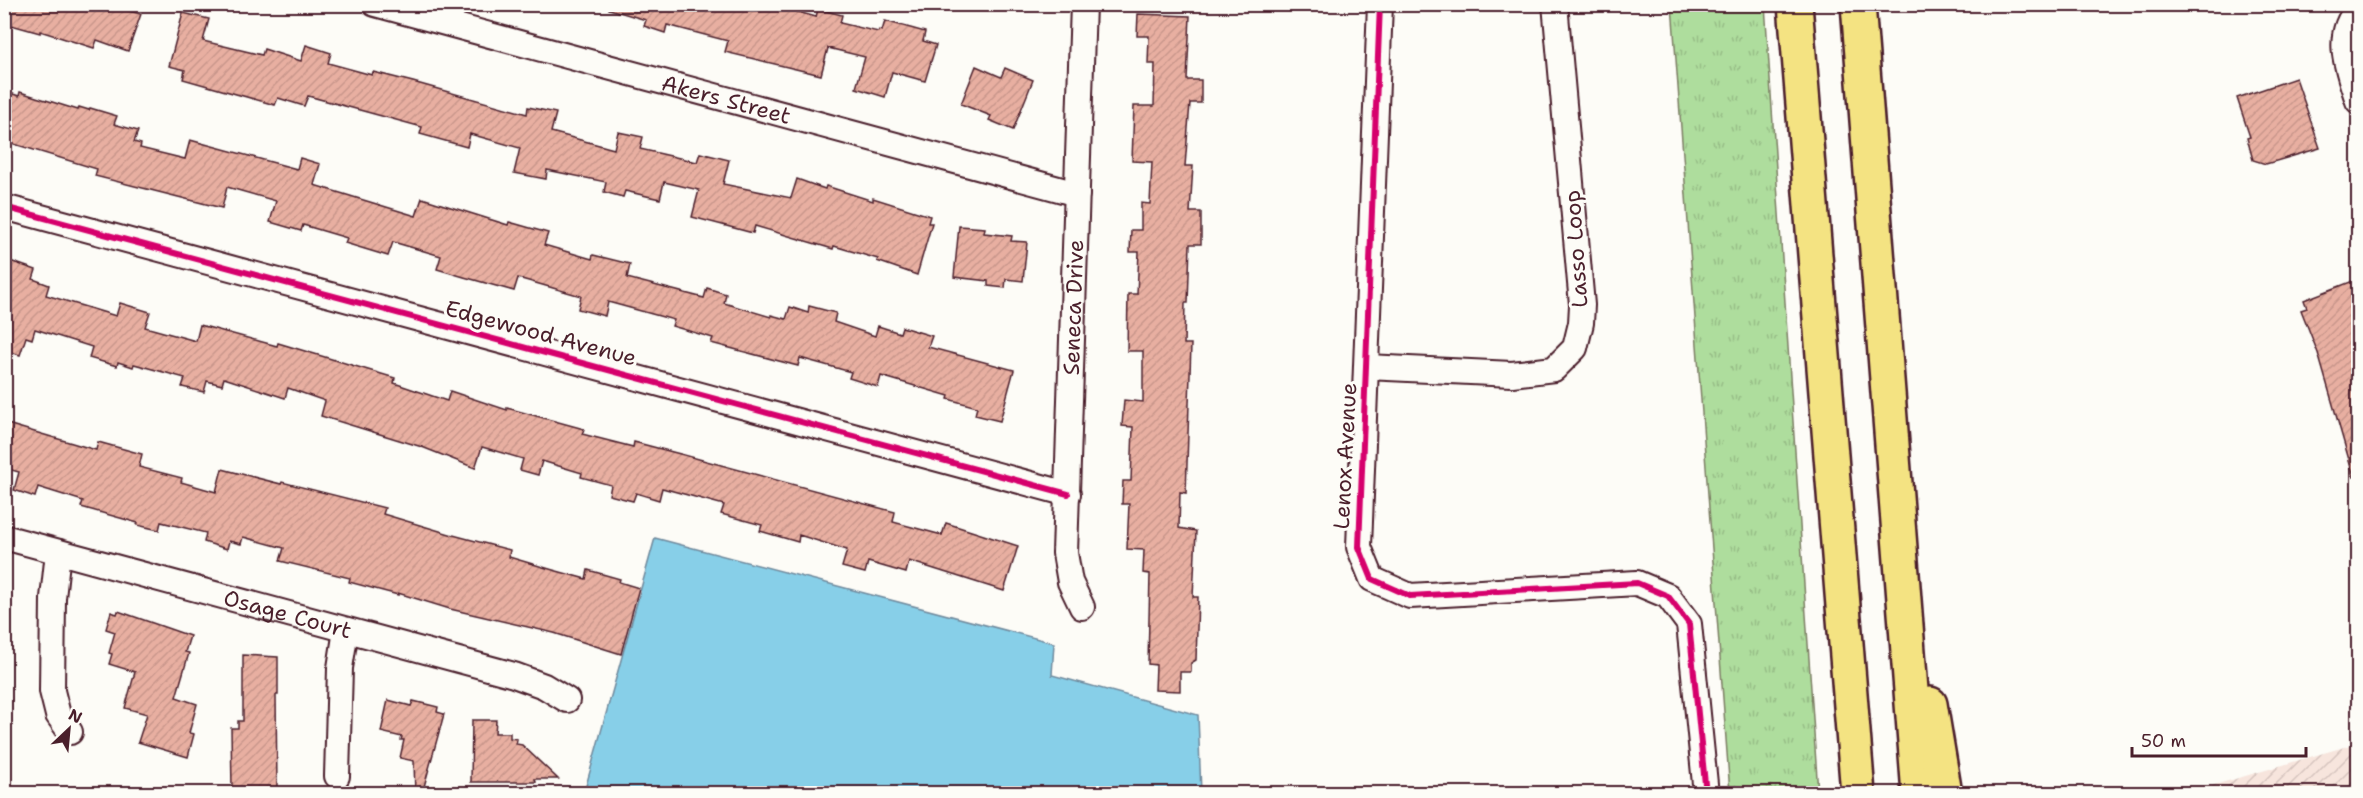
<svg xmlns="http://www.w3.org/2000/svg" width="2363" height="798" font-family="'Shantell Sans',sans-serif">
	<defs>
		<pattern id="industrial-furrows" width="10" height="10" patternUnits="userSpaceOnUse" patternTransform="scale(1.5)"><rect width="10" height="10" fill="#f7e5dd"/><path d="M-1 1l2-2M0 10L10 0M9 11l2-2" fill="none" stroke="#d5c4be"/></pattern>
		<pattern id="grass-tufts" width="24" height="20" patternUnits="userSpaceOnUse" patternTransform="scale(1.5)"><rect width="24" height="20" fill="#aedd9d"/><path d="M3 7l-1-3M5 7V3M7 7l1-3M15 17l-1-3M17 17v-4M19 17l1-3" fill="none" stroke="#97bd87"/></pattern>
		<pattern id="building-hatch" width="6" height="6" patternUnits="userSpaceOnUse" patternTransform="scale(1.5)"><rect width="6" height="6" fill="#e8afa1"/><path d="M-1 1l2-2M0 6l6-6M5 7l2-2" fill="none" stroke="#c8968b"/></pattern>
	</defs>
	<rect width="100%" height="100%" fill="#fdfcf7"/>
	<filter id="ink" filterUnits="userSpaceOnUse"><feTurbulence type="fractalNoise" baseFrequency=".0167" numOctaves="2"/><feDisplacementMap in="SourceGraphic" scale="12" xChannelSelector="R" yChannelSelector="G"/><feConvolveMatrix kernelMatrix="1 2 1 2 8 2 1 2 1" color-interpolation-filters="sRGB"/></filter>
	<g filter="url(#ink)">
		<path fill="url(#industrial-furrows)" d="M2358,743V793H2187Z"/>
		<path fill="url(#grass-tufts)" stroke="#7c7e64" stroke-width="1.5" d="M1672,5H1765L1818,793H1730Z"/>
		<path fill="#87cfe8" stroke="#6f899c" stroke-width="1.5" d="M655,538L1054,643L1052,675L1198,715L1201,793H584Z"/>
		<g fill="url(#building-hatch)" stroke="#4a1f2b" stroke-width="1.5">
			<path d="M4,4H102L141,14L128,51L97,40L94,48L40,31V33L4,23Z"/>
			<path d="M610,4H770L816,17L818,9L842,15L840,23L878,32L879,30L882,31L885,21L925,32L923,41L936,45L925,81L892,72L885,97L856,88L865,57L828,48L821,75L725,52L728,41L667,25L665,33L644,26L646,20L609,9Z"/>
			<path d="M183,13L209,19L203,41L262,55L264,49L301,61L306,45L331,53L328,63L372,75L373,72L413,82L527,114L528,107L556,113L551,132L614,149L618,132L643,137L640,149L697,162L700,153L729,160L723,184L791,198L797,179L825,189L826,186L873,201V198L930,216L928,223H932L917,275L877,261L878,259L834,246L833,249L755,226L753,233L692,217L699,190L664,182L660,199L625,191L623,197L604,192L606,182L547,170L546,179L514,173L520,148L470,134L467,147L420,134L422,127L308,96L304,106L278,98L275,105L183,79L185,70L169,66Z"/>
			<path d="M1138,14L1190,16L1187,80H1201V103H1190L1185,166H1193L1190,212H1201V244H1190L1188,303H1185L1184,344H1191L1189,404L1186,493L1180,492L1179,528L1196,531L1193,597H1198L1196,660L1191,663V672H1180V691L1155,690L1156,665L1148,664L1150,574L1143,573L1144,550L1127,549L1129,504H1122L1123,481H1131L1133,427L1122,426L1124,400L1143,402V351H1127L1128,294H1137L1139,252H1130L1131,230H1141V203L1150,204L1152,162L1132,161L1134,106H1154L1155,64H1148L1149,36H1137Z"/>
			<path d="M976,66L1001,77L1005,68L1033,80L1013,130L989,120L991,116L961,104Z"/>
			<path d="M2296,78L2320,148L2266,164L2253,160L2247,138L2250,137L2237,98Z"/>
			<path d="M4,91L19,96L20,92L78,110L79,107L89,110L90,108L117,116L114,124L138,131L134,142L141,144L140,148L185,159L190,140L297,169L300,158L320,164L314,185L416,216L422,198L508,225L509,222L548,233L544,245L592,259L593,255L630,264L627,278L704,298L707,288L726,294L724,303L771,317V315L786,319L790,307L808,313L809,306L836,313L834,322L875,336L878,326L900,333L902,327L932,336L928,347L1014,370L1000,421L975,415L977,407L948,399L949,396L881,376L878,387L849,378L851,372L800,358L798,366L711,343L713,338L672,326L674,320L608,302L605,316L578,309L581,296L518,278L514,291L464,277L437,269L441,256L393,242L388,256L345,243L347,238L303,225L301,231L270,222L276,201L227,187L222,208L95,176L97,169L4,141Z"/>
			<path d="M959,226L985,228L984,233L1012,236L1011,241L1027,242L1023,281L1006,279L1005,288L988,286V281L954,277Z"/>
			<path d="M10,261L36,270L33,279L49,285L46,295L116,316L120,303L150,312L145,327L196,341L200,325L277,346L278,343L395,378L394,383L447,401L450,391L507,410V408L584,429L582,434L633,447L634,442L684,455L895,512L893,522L942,535L946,523L1018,546L1004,591L909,561L906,573L868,562L865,573L842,567L847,550L799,535L798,542L760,531L762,525L721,514L724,505L662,488L659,500L636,493L633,501L609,495L611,485L581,477L582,473L542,461L538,475L520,470L523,459L482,447L475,468L422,447L321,416L325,401L288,388L285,398L224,378L222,385L207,381L204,392L182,387L185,378L134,364L133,367L118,362L117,366L89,358L92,347L35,329L32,339L26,337L20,355L4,350V278Z"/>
			<path d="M2358,279V476L2354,477L2318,353L2301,310L2307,308L2304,300Z"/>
			<path d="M4,423L96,450L98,442L142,454L139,467L182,478L181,482L216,492L222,469L281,484L282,482L385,508L383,514L453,535L510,550L509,557L553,570L586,579L588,570L620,579L619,582L639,588L621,654L554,633L450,609L398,593V595L349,582L350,578L280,561L284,548L243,537L241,544L229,541L227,549L204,542L206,533L161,522L159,530L137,525L138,523L81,507L83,501L38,487L35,497L14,490L19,472L4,468Z"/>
			<path d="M118,611L190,636L185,652L189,653L176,697L197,704L189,733L194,734L188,757L138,742L147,714L125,708L135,672L109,664L112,654L109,653L115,632L106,629L111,612L117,614Z"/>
			<path d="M243,655L278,657V695H276L277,789L232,790L231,728H238V721H243Z"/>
			<path d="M388,700L411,706L413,701L438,707L437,712L444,714L422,794H415L414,761L400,758L404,740H401L402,737L381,732Z"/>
			<path d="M472,720H496L495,733H510V738L517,739L516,744L522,745L558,779H535L536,782H471Z"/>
		</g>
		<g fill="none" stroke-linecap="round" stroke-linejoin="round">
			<g stroke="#4a1f2b" stroke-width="28">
				<g id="minor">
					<path id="s1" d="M375,4L1077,194"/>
					<path d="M1380,4L1359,547L1372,579L1410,596L1637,583L1668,596L1689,624L1706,794"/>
					<path d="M2358,9C2333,36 2348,70 2358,101"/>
					<path d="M4,207L1068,494"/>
					<path d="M1367,367L1512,374L1554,369L1575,348L1581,323L1582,305L1555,4"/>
					<path id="s2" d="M4,537L514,675L544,686L567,700"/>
					<path d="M58,552L53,598L52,691L58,715L70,732"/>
					<path id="s3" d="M1082,607L1070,582L1065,553L1083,4"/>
					<path d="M337,776L340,668L346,630"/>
				</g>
			</g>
			<g stroke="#4a1f2b" stroke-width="38">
				<g id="motorway">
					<path d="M1795,4L1858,794"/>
					<path d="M1858,4L1919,794"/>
					<path d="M1930,704L1945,794"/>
				</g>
			</g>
			<use href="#minor" stroke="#fdfcf7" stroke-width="24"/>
			<use href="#motorway" stroke="#f4e382" stroke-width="33"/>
			<g stroke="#fdfcf7" stroke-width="10">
				<g id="cycleway">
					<path d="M1380,4L1359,547L1372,579L1410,596L1637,583L1668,596L1689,624L1706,794"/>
					<path d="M4,207L1068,494"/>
				</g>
			</g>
			<use href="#cycleway" stroke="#d6006c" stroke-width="6"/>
		</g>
	</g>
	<g text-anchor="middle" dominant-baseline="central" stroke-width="6" stroke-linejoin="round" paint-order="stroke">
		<g font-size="22" fill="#4a1f2b" stroke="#fdfcf7">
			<text stroke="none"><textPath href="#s1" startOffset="364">Akers Street</textPath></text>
			<text transform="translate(1576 249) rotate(-94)">Lasso Loop</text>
			<text stroke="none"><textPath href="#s3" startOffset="303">Seneca Drive</textPath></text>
			<text transform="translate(541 333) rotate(15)">Edgewood Avenue</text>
			<text transform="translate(1345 456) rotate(-87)">Lenox Avenue</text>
			<text stroke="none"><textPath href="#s2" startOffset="294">Osage Court</textPath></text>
		</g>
	</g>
	<rect width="2363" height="798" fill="none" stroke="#fdfcf7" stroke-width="24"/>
	<rect x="12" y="12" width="2339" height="774" fill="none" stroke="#4a1f2b" stroke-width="2" filter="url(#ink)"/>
	<g transform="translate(69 729) rotate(26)" stroke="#fdfcf7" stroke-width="4.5" paint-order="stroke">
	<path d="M0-4.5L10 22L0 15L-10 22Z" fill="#4a1f2b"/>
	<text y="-9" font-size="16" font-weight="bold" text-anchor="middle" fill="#4a1f2b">N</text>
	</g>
	<path d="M2132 747v9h174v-9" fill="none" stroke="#4a1f2b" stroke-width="3"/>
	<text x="2141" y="747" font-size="18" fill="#4a1f2b" stroke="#fdfcf7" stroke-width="4.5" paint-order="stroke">50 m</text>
</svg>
